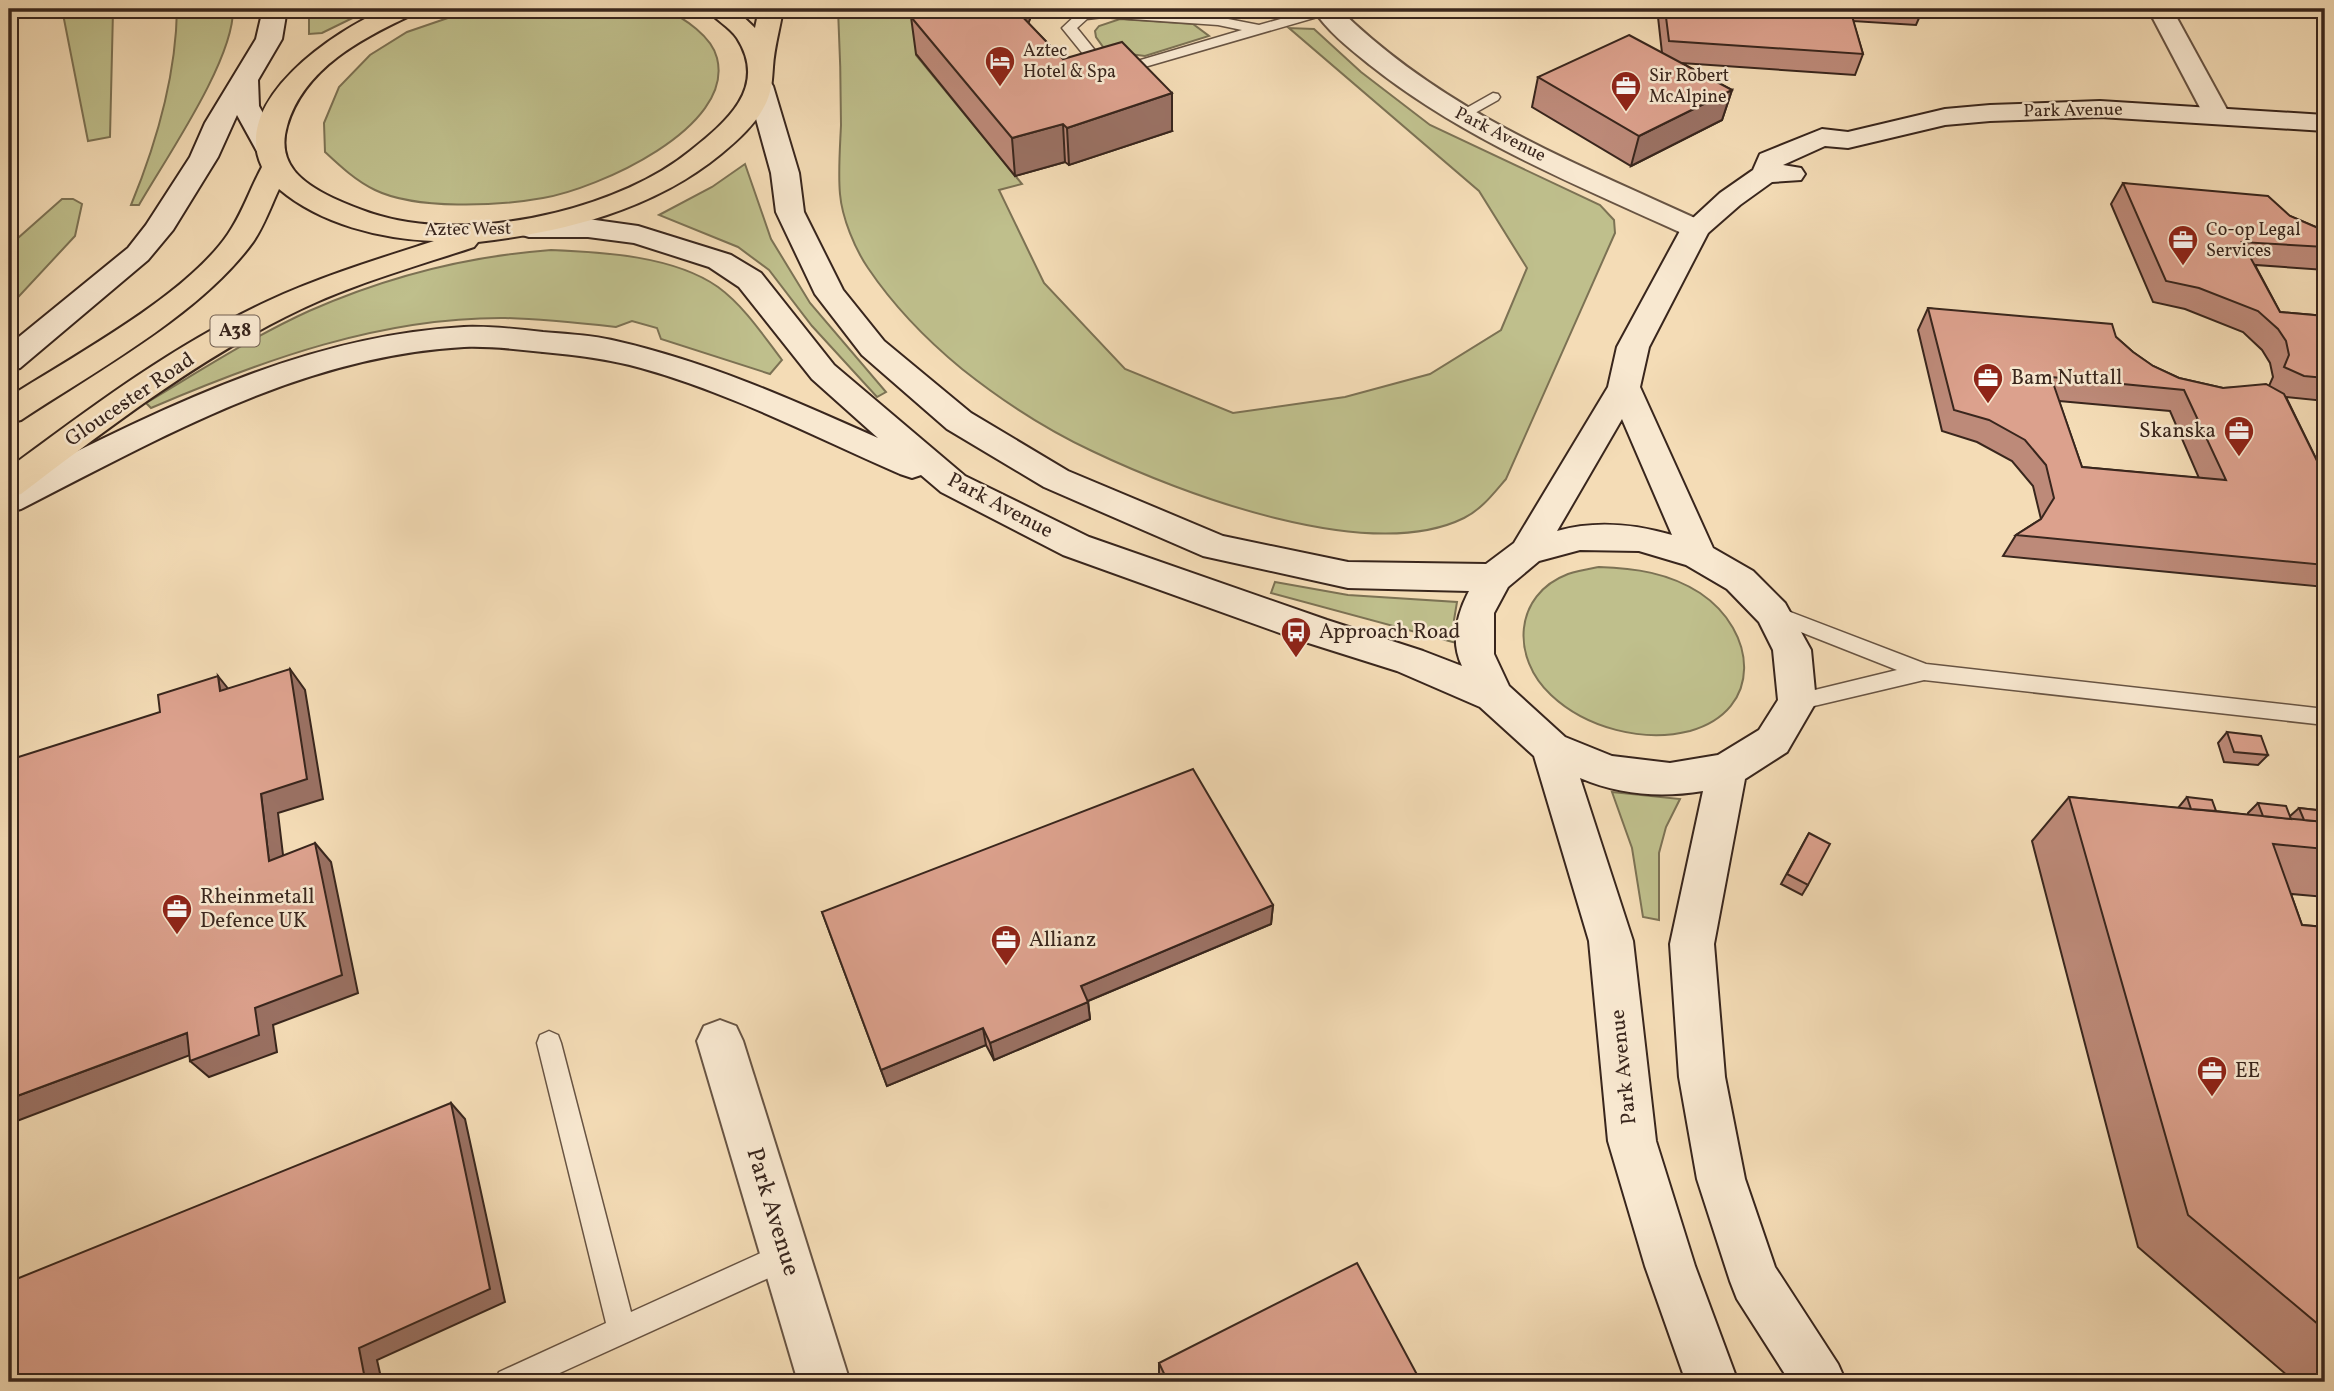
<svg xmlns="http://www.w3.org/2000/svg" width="2334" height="1391" font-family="Vollkorn,serif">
	<rect width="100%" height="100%" fill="#f4dcb6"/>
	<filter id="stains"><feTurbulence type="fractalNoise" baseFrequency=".00286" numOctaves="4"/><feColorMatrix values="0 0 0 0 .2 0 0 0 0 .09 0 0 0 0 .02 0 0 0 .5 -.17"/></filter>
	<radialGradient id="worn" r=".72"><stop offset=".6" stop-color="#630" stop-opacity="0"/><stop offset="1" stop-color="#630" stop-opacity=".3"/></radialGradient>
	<g fill="#bfbf8c" stroke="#7c7254" stroke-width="2">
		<path d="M62,9H118L113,11L110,137L88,141Z"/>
		<path d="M177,9H233C234,60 166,158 139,205H131C157,142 176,76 177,9Z"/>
		<path d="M309,9H371L322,33L309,34Z"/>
		<path d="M474,9C522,9 569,9 617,9C631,9 652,5 664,10C684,17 712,37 717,58C735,128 597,189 543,198C498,206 416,210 375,190C356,181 340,166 325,152L324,123L339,87L370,55L407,32Z"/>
		<path d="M838,9H937L916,55L1022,184L999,190L1044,283L1125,369L1233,413L1345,397L1430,374L1501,330L1527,268L1479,191L1289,28L1314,29L1361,72L1430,125L1600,205L1614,220L1615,233L1506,479C1493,494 1482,509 1464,518C1369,565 1182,494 1092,451C1047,430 1001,400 962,369C928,341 893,305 868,268C855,249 842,218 840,194C838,172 840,148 841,125C841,86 840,48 838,9Z"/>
		<path d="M1120,19L1193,24L1209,36L1145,56L1106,51L1096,37L1095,31L1099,26Z"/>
		<path d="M745,164L771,239L810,303L886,392L877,397L812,326L769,270L738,247L659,215L712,187Z"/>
		<path d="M62,199H73L82,204L75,236L9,307V246Z"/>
		<path d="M551,250C603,252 674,256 718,287C744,306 763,335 782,360L770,374L661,339L657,328L632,321L616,327C579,323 542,319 505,318C381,317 263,360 151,408L146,403C200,371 252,337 309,311C386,277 468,256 551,250Z"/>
		<path d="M1599,567C1635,568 1669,573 1700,593C1757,631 1764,710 1690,731C1643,743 1586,728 1551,695C1511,658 1513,595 1568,574C1578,571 1589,569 1599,567Z"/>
		<path d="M1275,582L1348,595L1457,602L1454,620L1456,643L1271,593Z"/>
		<path d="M1612,792L1680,799L1666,827L1659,853V920L1643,917L1632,848Z"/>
	</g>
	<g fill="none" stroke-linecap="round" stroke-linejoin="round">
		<g stroke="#685443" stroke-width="3">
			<g id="lane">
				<path d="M1103,9L1218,17L1259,25L1316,9L1333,10L1331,13L1117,75L1096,70L1062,28L1078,13ZM1103,17L1218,25L1242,30L1117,67L1106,64L1077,28L1087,19Z"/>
				<path d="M1493,93L1498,94L1500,97L1498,100L1466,118L1461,119L1454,115Z"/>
				<path d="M1772,605L1926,664L2325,709V725L1924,680L1797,710L1790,708L1786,702L1790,696L1897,670L1765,618L1762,613L1765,608Z"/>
				<path d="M549,1031L558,1035L561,1043L631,1312L785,1242L795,1246L799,1256L795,1266L540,1382H495L499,1372L606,1323L537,1043L540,1035Z"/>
			</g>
		</g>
		<g stroke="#685443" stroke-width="4">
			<g id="street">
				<path d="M1313,9H1339C1445,113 1573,162 1706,223L1711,229L1706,235L1696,238L1686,235C1577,185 1464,140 1370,65C1350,49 1326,30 1313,9Z"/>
				<path d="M2148,9H2172L2230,115L2227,121L2217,123L2207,121Z"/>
				<path d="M720,1020L736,1026L743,1041L850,1382H798L697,1041L704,1026Z"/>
			</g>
		</g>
		<g stroke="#39261d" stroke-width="4">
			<g id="secondary">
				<path d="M263,9H287L282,39L258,80L259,106L283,149L279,155L269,157L259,155L237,115L218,157L173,230L148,260L20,368L9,371V345L128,248L146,225L190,157L205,123L256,39Z"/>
				<path d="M760,78L769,80L773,86L799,173L804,212L843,290L884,341L971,413L1068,471L1223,536L1348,562L1486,564L1514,543L1608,387L1617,347L1681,229L1720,193L1753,170L1760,154L1822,129L1848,132L1945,109L1990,105L2100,101L2325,115V131L2100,117L1990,121L1945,125L1848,148L1825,146L1783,165L1801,168L1805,174L1801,180L1772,182L1740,205L1708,233L1649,347L1640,387L1713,548L1753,571L1785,603L1811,650L1816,702L1787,752L1745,779L1714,944L1725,1077L1745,1179L1775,1267L1838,1364L1846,1382H1790L1737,1299L1730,1281L1697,1179L1679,1077L1670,944L1703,791C1661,798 1620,795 1580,778L1633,941L1656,1141L1695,1266L1738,1382H1686L1645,1266L1608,1141L1589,941L1534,756L1480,707L1397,671L1302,641L1063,555L941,492L921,475L912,478L900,474C815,437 731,393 641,368C609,359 576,355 543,352C516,349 490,346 464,347C302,356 162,437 21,509L9,512V485C154,413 299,336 464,327C490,326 517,329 543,332C567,334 592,335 616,341C708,362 793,400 878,438L812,379L739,287L709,267L634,243L588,237H529L519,234L514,228L519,222L529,219H588L638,226L731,255L761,273L834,365L965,476L1089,537L1327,620L1423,651L1462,666C1450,641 1457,614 1469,591L1348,588L1203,556L1044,487L947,429L862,355L815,294L776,212L771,173L747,86L751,80ZM1622,419L1672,535C1634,524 1596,520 1557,531ZM1580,550L1639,551L1686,565L1727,589L1759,622L1773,650L1778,700L1759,730L1718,755L1670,763L1612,756L1565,737L1509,686L1494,654V613L1508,587L1539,561Z"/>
			</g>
		</g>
		<g stroke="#39261d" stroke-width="4">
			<path id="primary" d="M385,9H417L414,14C362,38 304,68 287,126C276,164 302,183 333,198C357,209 381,218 408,222C495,236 621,207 690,151C725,123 769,88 737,38C729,26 715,20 707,9H735L755,28L759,9H783C780,28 774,48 773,67C772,80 772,90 766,103C756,124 739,139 721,154C653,210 564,232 478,242L474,247C411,268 345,286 285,317C190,365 106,430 21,494L9,497V468C91,407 175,344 268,301C322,276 378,259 434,241C381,239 320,224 279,189C271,206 264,226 253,242C201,314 95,371 21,420L9,423V397C73,356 186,296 228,234C242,214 250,189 262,167C230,100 335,31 385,9Z"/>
		</g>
		<use href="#lane" fill="#f8e8d0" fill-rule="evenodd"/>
		<use href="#street" fill="#f8e8d0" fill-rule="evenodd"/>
		<use href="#secondary" fill="#f8e8d0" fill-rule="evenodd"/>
		<use href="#primary" fill="#f4dcb6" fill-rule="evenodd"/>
	</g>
	<g fill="#bd8a79" stroke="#39261d" stroke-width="2" fill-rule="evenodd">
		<path d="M915,9H1034L1028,23L1063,59L1172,131L1069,165L1065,162L1015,176L916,54L911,17Z"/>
		<path d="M1660,9H1923L1916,25L1853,21L1863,54L1855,75L1681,63L1732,90L1722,120L1631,166L1532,107L1538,77L1662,53L1658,17Z"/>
		<path d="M2123,183L2290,216L2325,231V270L2255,265L2280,312L2325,316V401L2286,397L2325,477V587L2003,556L2016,535L2041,519L2033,486L2012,461L1977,442L1942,431L1918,330L1928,308L2116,337L2133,352L2153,366L2179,378L2223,388L2269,386L2273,377L2270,363L2262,350L2243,332L2185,309L2153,302L2111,204ZM2059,401L2170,411L2199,478L2082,467Z"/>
		<path d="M2227,732L2268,755L2258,765L2224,762L2218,743Z"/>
		<path d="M2069,797L2178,808L2187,797L2216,811L2248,815V813L2258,803L2290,816L2299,808L2325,811V897L2291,894L2302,925L2325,927V1382H2295L2138,1247L2032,841Z"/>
		<path d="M1809,833L1808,885L1802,895L1781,884Z"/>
		<path d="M1273,905L1271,924L1088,1001L1090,1019L994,1060L986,1045L887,1086L822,912Z"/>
		<path d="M1159,1363L1421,1382H1163L1159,1375Z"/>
	</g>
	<g fill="#9a7163" stroke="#39261d" stroke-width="2">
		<path d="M1017,9H1034L1019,47Z"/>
		<path d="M1732,90L1722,120L1631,166L1639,136Z"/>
		<path d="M1172,93V131L1069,165L1067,128Z"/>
		<path d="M1063,124L1065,162L1015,176L1012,138Z"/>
		<path d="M290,669L305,690L323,799L278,813L286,880L269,861L261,794Z"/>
		<path d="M218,676L234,696L220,691Z"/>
		<path d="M315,843L331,862L358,993L273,1025L277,1052L209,1077L190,1061Z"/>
		<path d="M1273,905L1271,924L1083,1003L1081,986Z"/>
		<path d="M1088,1002L1090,1019L994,1060L990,1043Z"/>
		<path d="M983,1028L986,1045L887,1086L881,1070Z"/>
		<path d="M187,1033L206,1049L9,1124V1099Z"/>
		<path d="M451,1103L465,1119L505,1302L377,1360L382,1382H345L359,1348Z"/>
	</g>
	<g fill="#dca18d" stroke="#39261d" stroke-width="2" fill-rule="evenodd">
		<path d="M915,9H1017L1016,10L1063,59L1122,42L1172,93L1067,128L1063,124L1012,138L911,17Z"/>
		<path d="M1665,9H1850L1863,54L1669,41Z"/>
		<path d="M1629,35L1732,90L1639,136L1538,77Z"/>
		<path d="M2123,183L2268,196L2290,216L2325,231V247L2242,242L2280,312L2325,316V378L2304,376L2284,367L2289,355L2286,341L2278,329L2258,311L2199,288L2166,281Z"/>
		<path d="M1928,308L2112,324L2116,337L2133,352L2153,366L2179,378L2223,388L2266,384L2284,394L2325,477V565L2016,535L2041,519L2054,498L2046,465L2025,440L1989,420L1954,410ZM2051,377L2184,390L2226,480L2082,467Z"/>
		<path d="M290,669L307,779L261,794L269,861L315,843L342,975L255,1008L259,1035L190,1061L187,1033L9,1099V760L160,712L158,695L218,676L220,691Z"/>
		<path d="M2227,732L2261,736L2268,755L2234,752Z"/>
		<path d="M1193,769L1273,905L1081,986L1088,1002L990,1043L983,1028L881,1070L822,912Z"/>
		<path d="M2069,797L2325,822V849L2273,844L2302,925L2325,927V1330L2188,1215Z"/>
		<path d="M2187,797L2212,800L2216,811L2191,809Z"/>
		<path d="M2258,803L2286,806L2291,819L2263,816Z"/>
		<path d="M2299,808L2325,811V822L2304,820Z"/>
		<path d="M1809,833L1830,844L1808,885L1787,874Z"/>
		<path d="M451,1103L490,1289L359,1348L364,1374L345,1382H9V1282Z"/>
		<path d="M1357,1263L1421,1382H1168L1159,1363Z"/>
	</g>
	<defs>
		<g id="hotel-pin" transform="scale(1.575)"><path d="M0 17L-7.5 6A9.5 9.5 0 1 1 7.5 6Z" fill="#8f2418" stroke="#f8e8d0"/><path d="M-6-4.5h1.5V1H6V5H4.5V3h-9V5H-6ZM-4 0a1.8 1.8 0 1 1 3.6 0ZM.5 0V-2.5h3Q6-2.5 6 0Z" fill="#fff"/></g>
		<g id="office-pin" transform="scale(1.575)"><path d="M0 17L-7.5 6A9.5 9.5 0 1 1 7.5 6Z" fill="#8f2418" stroke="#f8e8d0"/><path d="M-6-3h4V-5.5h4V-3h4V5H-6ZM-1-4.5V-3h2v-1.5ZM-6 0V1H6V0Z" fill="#fff"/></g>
		<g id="bus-pin" transform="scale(1.575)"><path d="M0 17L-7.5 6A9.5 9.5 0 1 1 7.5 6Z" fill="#8f2418" stroke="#f8e8d0"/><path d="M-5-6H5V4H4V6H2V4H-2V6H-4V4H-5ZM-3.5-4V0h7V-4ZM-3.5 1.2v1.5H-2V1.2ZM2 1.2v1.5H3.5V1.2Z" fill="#fff"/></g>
	</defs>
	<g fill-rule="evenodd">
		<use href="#hotel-pin" x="1000" y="61"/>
		<use href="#office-pin" x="1626" y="86"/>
		<use href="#office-pin" x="2183" y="240"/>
		<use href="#office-pin" x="1988" y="378"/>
		<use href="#office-pin" x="2239" y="431"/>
		<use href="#bus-pin" x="1296" y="632"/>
		<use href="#office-pin" x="177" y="909"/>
		<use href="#office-pin" x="1006" y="940"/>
		<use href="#office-pin" x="2212" y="1071"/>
	</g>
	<g text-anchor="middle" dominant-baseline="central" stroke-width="5" stroke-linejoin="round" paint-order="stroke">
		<g font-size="18" fill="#39261d" stroke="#f8e8d0" text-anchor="start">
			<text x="1023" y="51">Aztec<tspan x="1023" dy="21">Hotel &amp; Spa</tspan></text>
			<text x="1649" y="76">Sir Robert<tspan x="1649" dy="21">McAlpine</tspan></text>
			<text x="2206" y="230">Co-op Legal<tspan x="2206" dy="21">Services</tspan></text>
		</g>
		<g font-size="18" fill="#39261d" stroke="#f8e8d0">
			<text transform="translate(2073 111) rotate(-1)">Park Avenue</text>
			<text transform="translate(1500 135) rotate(27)">Park Avenue</text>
			<text transform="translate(468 230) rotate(-1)">Aztec West</text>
		</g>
		<rect fill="#f8e8d0" stroke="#726053" stroke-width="2" x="210.5" y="315.5" width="49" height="31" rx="5"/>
		<g font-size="19" font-weight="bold" fill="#39261d">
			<text x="235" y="331">A38</text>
		</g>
		<g font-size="21" fill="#39261d" stroke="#f8e8d0" text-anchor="start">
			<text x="2011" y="378">Bam Nuttall</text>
			<text x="2216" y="431" text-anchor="end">Skanska</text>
			<text x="1319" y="632">Approach Road</text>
			<text x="200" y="897">Rheinmetall<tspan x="200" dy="24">Defence UK</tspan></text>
			<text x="1029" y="940">Allianz</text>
			<text x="2235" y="1071">EE</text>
		</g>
		<g font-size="21" fill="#39261d" stroke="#f8e8d0">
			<text transform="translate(130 400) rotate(-34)">Gloucester Road</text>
			<text transform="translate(1000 506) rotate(28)">Park Avenue</text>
			<text transform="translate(1624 1067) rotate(-96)">Park Avenue</text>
		</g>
		<g font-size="24" fill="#39261d" stroke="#f8e8d0">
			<text transform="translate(772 1212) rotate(73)">Park Avenue</text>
		</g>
	</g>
	<rect width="2334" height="1391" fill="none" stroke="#f4dcb6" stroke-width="35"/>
	<rect x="10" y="10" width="2313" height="1370" fill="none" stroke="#39261d" stroke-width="3.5"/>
	<rect x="18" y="18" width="2299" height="1356" fill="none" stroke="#39261d" stroke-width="2"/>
	<rect width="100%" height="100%" filter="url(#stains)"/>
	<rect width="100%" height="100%" fill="url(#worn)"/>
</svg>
